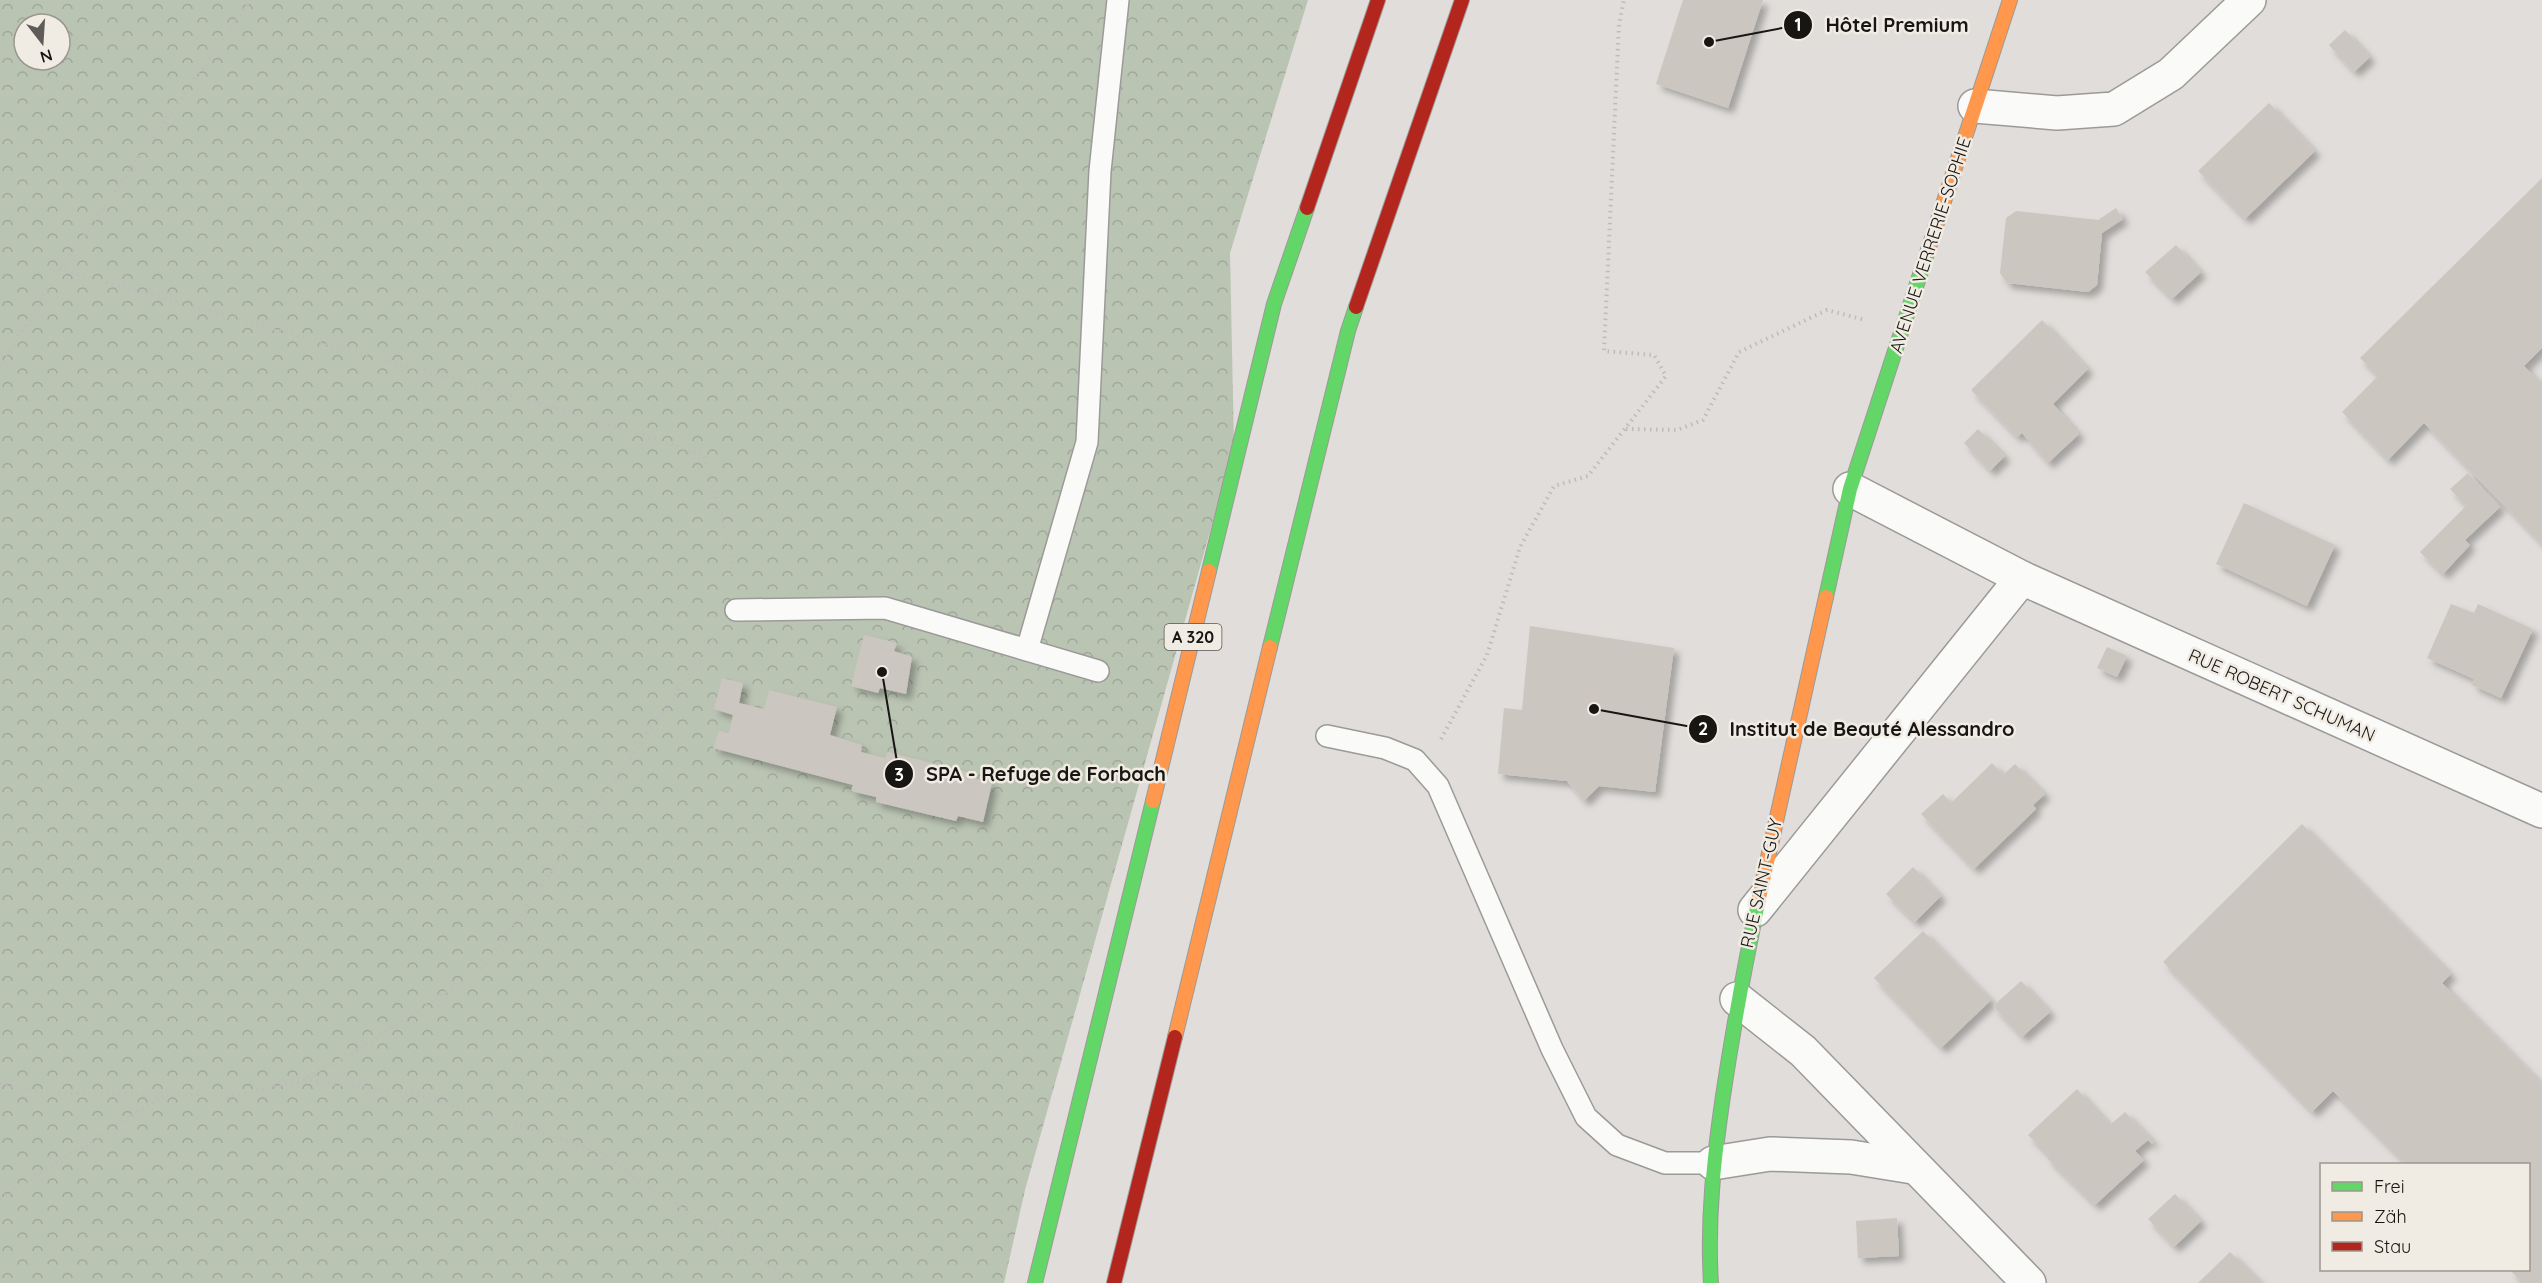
<svg xmlns="http://www.w3.org/2000/svg" width="2542" height="1283" font-family="Quicksand,sans-serif">
	<defs>
		<pattern id="forest-crowns" width="20" height="18" patternUnits="userSpaceOnUse" patternTransform="scale(1.5)"><rect width="20" height="18" fill="#bac4b3"/><path d="M2 6a3 3 0 1 1 6 0M12 15a3 3 0 1 1 6 0" fill="none" stroke="#9fa899"/></pattern>
		<filter id="shadow"><feDropShadow dx="5.5" dy="5.5" stdDeviation="3" flood-color="#0004"/></filter>
	</defs>
	<rect width="100%" height="100%" fill="#e0ddda"/>
	<path fill="url(#forest-crowns)" fill-rule="evenodd" d="M0,0H1308L1230,253L1234,446L1025,1190L1004,1283H0ZM24,24H60V60H24Z"/>
	<g fill="#ccc6c0" filter="url(#shadow)">
		<path d="M1683,0H1763L1728,108L1656,84Z"/>
		<path d="M2345,30L2370,57L2354,72L2329,45Z"/>
		<path d="M2269,103L2315,151L2245,219L2198,171Z"/>
		<path d="M2542,178V348L2524,366L2542,385V544L2424,423L2388,460L2342,412L2378,376L2360,358Z"/>
		<path d="M2116,208L2123,219L2102,233L2097,285L2088,292L2007,283L2000,273L2006,218L2016,211L2098,220Z"/>
		<path d="M2176,245L2201,272L2172,299L2145,272Z"/>
		<path d="M2042,320L2088,369L2053,404L2079,434L2048,463L2022,433L2017,437L1971,390Z"/>
		<path d="M1978,429L2005,456L1990,471L1964,443Z"/>
		<path d="M2468,473L2500,507L2465,540L2470,545L2443,574L2420,552L2466,506L2450,489Z"/>
		<path d="M2244,503L2335,545L2307,606L2216,564Z"/>
		<path d="M2451,604L2474,613L2478,604L2533,629L2501,698L2472,685L2474,679L2427,658Z"/>
		<path d="M1530,626L1674,648L1655,792L1599,786L1584,801L1567,781L1498,774L1504,708L1522,710Z"/>
		<path d="M864,635L897,643L894,651L912,657L906,694L880,688L878,693L851,686Z"/>
		<path d="M2107,647L2127,656L2117,677L2097,668Z"/>
		<path d="M722,678L743,683L739,703L764,709L769,690L837,707L830,735L862,745L861,752L885,758L888,752L967,772L968,777L992,783L983,822L958,816L956,821L876,802V797L851,791L853,785L713,748L719,731L729,733L733,715L714,709Z"/>
		<path d="M1992,763L2003,775L2015,764L2045,794L2033,805L2036,809L1974,869L1921,814L1943,794L1951,803Z"/>
		<path d="M2302,824L2451,974L2442,983L2542,1084V1283H2523L2510,1270L2529,1269V1164H2406L2333,1091L2312,1112L2163,962Z"/>
		<path d="M1913,867L1941,896L1915,922L1886,894Z"/>
		<path d="M1923,931L1991,1000L1941,1048L1874,978Z"/>
		<path d="M2021,981L2050,1012L2022,1037L1993,1006Z"/>
		<path d="M2077,1089L2110,1125L2125,1112L2154,1142L2152,1144L2148,1140L2135,1151L2144,1160L2095,1205L2047,1158L2049,1156L2028,1135Z"/>
		<path d="M2175,1194L2201,1221L2174,1247L2148,1219Z"/>
		<path d="M1897,1218L1899,1256L1858,1258L1856,1221Z"/>
		<path d="M2230,1252L2261,1283H2198Z"/>
	</g>
	<g fill="none" stroke-linecap="round" stroke-linejoin="round">
		<g stroke="#9c9a98" stroke-width="24">
			<g id="lane">
				<path d="M736,610L885,608L1098,671"/>
				<path d="M1027,650L1087,442L1100,171L1118,0"/>
				<path d="M1327,736L1385,748L1415,760L1438,786L1552,1049L1586,1117L1617,1145L1665,1163H1713"/>
			</g>
		</g>
		<g stroke="#9c9a98" stroke-width="36">
			<g id="street">
				<path d="M1975,106L2057,113L2114,109L2171,74L2249,0"/>
				<path d="M1850,489L2022,578L2542,811"/>
				<path d="M1755,910L2022,578"/>
				<path d="M1737,999L1803,1051L2029,1283"/>
				<path d="M1713,1163L1770,1154L1851,1157L1913,1167"/>
			</g>
		</g>
		<g stroke="#9c9a98" stroke-width="16">
			<g id="fast">
				<path d="M1209,571L1274,304L1307,208"/>
				<path d="M1826,597L1850,489L1928,250"/>
				<path d="M1270,647L1348,331L1356,307"/>
				<path d="M1035,1283L1153,801"/>
				<path d="M1711,1283C1707,1220 1714,1158 1723,1096C1733,1029 1745,964 1759,898"/>
			</g>
		</g>
		<g stroke="#9c9a98" stroke-width="16">
			<g id="slow">
				<path d="M1928,250L2010,0"/>
				<path d="M1153,801L1209,571"/>
				<path d="M1759,898L1826,597"/>
				<path d="M1175,1037L1270,647"/>
			</g>
		</g>
		<g stroke="#9c9a98" stroke-width="16">
			<g id="jam">
				<path d="M1307,208L1378,0"/>
				<path d="M1356,307L1462,0"/>
				<path d="M1114,1283L1175,1037"/>
			</g>
		</g>
		<g stroke="#bdbcbb" stroke-width="4" stroke-dasharray="1.5 4.5" stroke-linecap="butt">
			<path d="M60,269L529,400L704,455L730,548L733,579"/>
			<path d="M0,367L60,269L251,0"/>
			<path d="M1626,429L1677,430L1703,420L1739,352L1827,310L1865,320"/>
			<path d="M1441,739L1487,655L1520,547L1554,486L1588,476L1666,376L1654,355L1604,351L1619,24L1624,0"/>
			<path d="M304,1080L405,1092L512,1122L602,1153L655,1192L713,1225L778,1271L782,1283"/>
			<path d="M0,1083L43,1093L232,1096L303,1080L352,1054L484,967L716,636"/>
			<path d="M0,1199L163,1096"/>
		</g>
		<use href="#lane" stroke="#fafaf9" stroke-width="21"/>
		<use href="#street" stroke="#fafaf9" stroke-width="33"/>
		<use href="#fast" stroke="#63d668" stroke-width="14"/>
		<use href="#slow" stroke="#ff974d" stroke-width="14"/>
		<use href="#jam" stroke="#b3261e" stroke-width="14"/>
	</g>
	<g text-anchor="middle" dominant-baseline="central" stroke-width="5" stroke-linejoin="round" paint-order="stroke">
		<rect fill="#f1ece3" stroke="#595651" stroke-width="1.5" x="1164.5" y="624" width="57" height="26" rx="4.5"/>
		<g font-size="16" font-weight="bold" fill="#181613">
			<text x="1193" y="637">A 320</text>
		</g>
		<g font-size="18" fill="#181613" stroke="#f1ece3">
			<text transform="translate(1930 245) rotate(-72)">AVENUE VERRERIE-SOPHIE</text>
			<text transform="translate(2282 695) rotate(24)">RUE ROBERT SCHUMAN</text>
			<text transform="translate(1761 883) rotate(-77)">RUE SAINT-GUY</text>
		</g>
	</g>
	<path fill="none" stroke="#181613" stroke-width="2" d="M1709 42L1798 25M1594 709L1703 729M882 672L899 774"/>
	<g fill="#181613" stroke="#f1ece3" stroke-width="2">
		<circle cx="1709" cy="42" r="6"/>
		<circle cx="1594" cy="709" r="6"/>
		<circle cx="882" cy="672" r="6"/>
		<circle cx="1798" cy="25" r="15"/>
		<circle cx="1703" cy="729" r="15"/>
		<circle cx="899" cy="774" r="15"/>
	</g>
	<g font-size="18" text-anchor="middle" font-weight="bold" fill="#fff">
		<text x="1798" y="31">1</text>
		<text x="1703" y="735">2</text>
		<text x="899" y="781">3</text>
	</g>
	<g font-size="20" text-anchor="middle" font-weight="bold" fill="#181613" stroke="#f1ece3" stroke-width="5" stroke-linejoin="round" paint-order="stroke">
		<text x="1897" y="32">Hôtel Premium</text>
		<text x="1872" y="736">Institut de Beauté Alessandro</text>
		<text x="1046" y="781">SPA - Refuge de Forbach</text>
	</g>
	<rect x="2320" y="1163" width="210" height="108" fill="#f1ece3" stroke="#9a9690" stroke-width="1.5"/>
	<rect x="2332" y="1182" width="30" height="9" fill="#63d668" stroke="#9a9690" stroke-width="1.5"/>
	<text x="2374" y="1193" font-size="18" fill="#181613">Frei</text>
	<rect x="2332" y="1212" width="30" height="9" fill="#ff974d" stroke="#9a9690" stroke-width="1.5"/>
	<text x="2374" y="1223" font-size="18" fill="#181613">Zäh</text>
	<rect x="2332" y="1242" width="30" height="9" fill="#b3261e" stroke="#9a9690" stroke-width="1.5"/>
	<text x="2374" y="1253" font-size="18" fill="#181613">Stau</text>
	<g transform="translate(42 42) rotate(163)"><circle r="28" fill="#f1ece3" stroke="#9a9690" stroke-width="1.5"/>
	<path d="M0-4.5L10 22L0 15L-10 22Z" fill="#5e5c59"/>
	<text y="-9" font-size="16" font-weight="bold" text-anchor="middle" fill="#181613">N</text>
	</g>
</svg>
